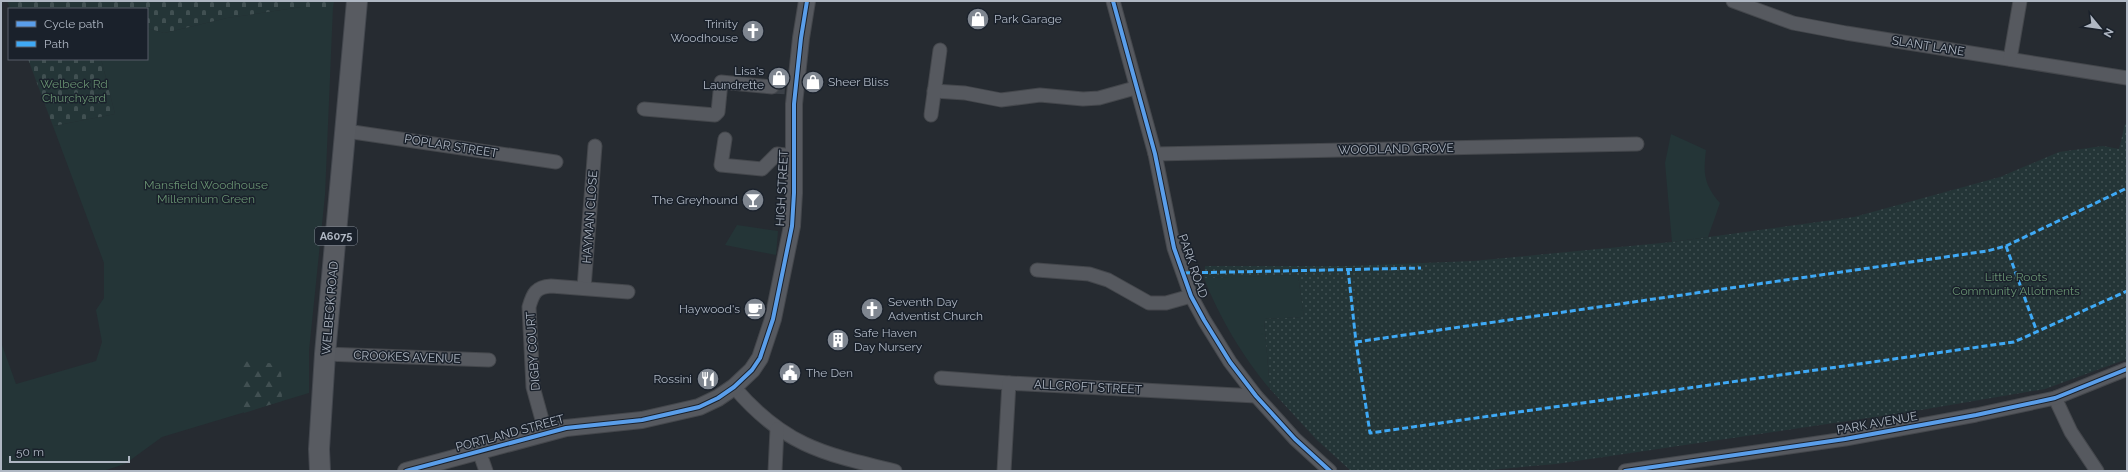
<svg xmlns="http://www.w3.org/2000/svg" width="2128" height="472" font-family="Raleway,sans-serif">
	<defs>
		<pattern id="forest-firs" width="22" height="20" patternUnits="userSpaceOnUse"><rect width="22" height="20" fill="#243537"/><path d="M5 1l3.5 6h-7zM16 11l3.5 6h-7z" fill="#415052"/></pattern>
		<pattern id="cemetery-stones" width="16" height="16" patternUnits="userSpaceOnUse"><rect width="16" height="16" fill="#243537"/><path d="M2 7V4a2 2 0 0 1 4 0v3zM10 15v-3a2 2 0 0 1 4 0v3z" fill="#415052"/></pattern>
		<pattern id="garden-dots" width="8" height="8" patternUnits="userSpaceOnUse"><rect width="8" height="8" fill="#243537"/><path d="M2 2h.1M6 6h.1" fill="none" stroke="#415052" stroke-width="1.8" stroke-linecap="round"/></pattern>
	</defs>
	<rect width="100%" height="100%" fill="#262b31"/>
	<g fill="#243537">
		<path d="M301,7H333L325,195L309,351V393L162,437L125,464L103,471H1V342L16,384L96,361L102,342L96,310L104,298V263L53,126L115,114L101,59H147V28L164,33L227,18Z"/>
		<path d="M1671,134L1706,150C1703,173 1704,185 1720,203L1708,237L1672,242L1665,163Z"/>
		<path d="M737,225L778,231L776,255L725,245Z"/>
		<path d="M1298,275L1304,317L1264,319L1270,389C1243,357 1219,317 1204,278Z"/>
	</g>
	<path fill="url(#forest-firs)" d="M242,361L281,364L282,401L244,413Z"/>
	<g fill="url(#cemetery-stones)">
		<path d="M7,1H334L333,7H301L227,18L164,33L147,28V9H10Z"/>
		<path d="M28,59H101L115,114L53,126Z"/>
	</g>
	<path fill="url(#garden-dots)" d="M2125,124H2127V359L2045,389L1909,412L1556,464L1478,471H1351L1316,439L1270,389L1264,319L1304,317L1298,275L1204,278L1205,266H1347L1473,261L1672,242L1854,217L2000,177L2059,152L2103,146L2119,149Z"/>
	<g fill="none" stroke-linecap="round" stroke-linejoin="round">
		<path stroke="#3b4047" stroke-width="13" stroke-dasharray="13 6" stroke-linecap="butt" d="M772,87L787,88"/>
		<g stroke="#44474c" stroke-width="15">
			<g id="minor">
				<path d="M1113,1L1155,154L1174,248L1191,296L1204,320L1230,362L1256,396L1295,439L1330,471"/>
				<path d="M1733,1L1793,23L1846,33L2127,78"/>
				<path d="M2010,59L2020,1"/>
				<path d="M934,91L965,93L1001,100L1040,95L1083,99L1099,98L1135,88"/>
				<path d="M644,109L715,115L718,112L721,82L772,87"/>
				<path d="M931,115L940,50"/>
				<path d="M346,131L556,162"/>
				<path d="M725,139L721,165L762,169L777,154L793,156"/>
				<path d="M1155,154L1637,144"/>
				<path d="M1037,270L1089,274L1108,280L1149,303H1166L1191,296"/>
				<path d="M584,288L595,146"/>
				<path d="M325,354L489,360"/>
				<path d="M941,378L1009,383"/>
				<path d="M734,387C784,446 824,454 895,471"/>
				<path d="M2055,398L2071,432L2097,471"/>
				<path d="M546,434L533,387L529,307C533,293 536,287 551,286L628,292"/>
				<path d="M479,451L486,471"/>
				<path d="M775,471L777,429"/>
				<path d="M1004,471L1009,383L1256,396"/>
				<path d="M1625,471L1845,439L1976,415L2055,398L2127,369"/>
			</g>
		</g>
		<g stroke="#44474c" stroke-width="18">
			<path id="tertiary" d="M406,471L566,428L642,420L699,407L718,398L734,387L752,370L760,358L773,319L792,226L794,193V104L801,38L807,1"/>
		</g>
		<g stroke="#43474e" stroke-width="22">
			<path id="primary" d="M320,471L319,449L325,354L357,1"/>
		</g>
		<use href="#minor" stroke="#56595f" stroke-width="13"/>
		<use href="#tertiary" stroke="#56595f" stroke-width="16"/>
		<use href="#primary" stroke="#585b61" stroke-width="20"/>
		<g stroke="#3fa9f5" stroke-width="3" stroke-dasharray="6 3" stroke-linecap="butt">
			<path d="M2006,246L2037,332"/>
			<path d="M1348,269L1356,342L1370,433L2014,342L2127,291"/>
			<path d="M1184,273L1421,268"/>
			<path d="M1356,342L1987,251L2006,246L2127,188"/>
		</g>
		<g stroke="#1a212b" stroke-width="6">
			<g id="cycleway">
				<path d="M1113,1L1155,154L1174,248L1191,296L1204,320L1230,362L1256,396L1295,439L1330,471"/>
				<path d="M406,471L566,428L642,420L699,407L718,398L734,387L752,370L760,358L773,319L792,226L794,193V104L801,38L807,1"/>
				<path d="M1625,471L1845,439L1976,415L2055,398L2127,369"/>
			</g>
		</g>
		<use href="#cycleway" stroke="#5a9eea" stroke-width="4"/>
	</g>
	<defs>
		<g id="shop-disc" transform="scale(1.15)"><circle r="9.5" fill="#7f8690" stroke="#1a212b"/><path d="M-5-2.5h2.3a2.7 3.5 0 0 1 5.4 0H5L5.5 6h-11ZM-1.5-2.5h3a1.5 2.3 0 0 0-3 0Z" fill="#fff"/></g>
		<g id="church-disc" transform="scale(1.15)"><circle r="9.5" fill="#7f8690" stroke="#1a212b"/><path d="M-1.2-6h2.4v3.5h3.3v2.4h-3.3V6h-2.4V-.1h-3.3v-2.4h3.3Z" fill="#fff"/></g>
		<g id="bar-disc" transform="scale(1.15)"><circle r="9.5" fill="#7f8690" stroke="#1a212b"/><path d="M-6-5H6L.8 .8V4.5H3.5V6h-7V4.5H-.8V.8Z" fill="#fff"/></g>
		<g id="cafe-disc" transform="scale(1.15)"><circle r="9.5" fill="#7f8690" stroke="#1a212b"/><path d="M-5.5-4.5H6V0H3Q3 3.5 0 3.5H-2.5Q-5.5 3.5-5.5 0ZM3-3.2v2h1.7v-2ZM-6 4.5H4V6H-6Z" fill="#fff"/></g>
		<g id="building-disc" transform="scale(1.15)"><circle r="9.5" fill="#7f8690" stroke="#1a212b"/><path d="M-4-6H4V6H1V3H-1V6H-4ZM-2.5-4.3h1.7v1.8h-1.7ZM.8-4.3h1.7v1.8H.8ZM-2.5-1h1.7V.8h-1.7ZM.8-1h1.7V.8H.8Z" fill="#fff"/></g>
		<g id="civic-disc" transform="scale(1.15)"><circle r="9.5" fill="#7f8690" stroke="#1a212b"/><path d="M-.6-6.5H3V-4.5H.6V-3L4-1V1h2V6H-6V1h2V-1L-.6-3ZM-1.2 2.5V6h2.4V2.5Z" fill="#fff"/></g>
		<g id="restaurant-disc" transform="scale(1.15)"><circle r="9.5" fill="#7f8690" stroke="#1a212b"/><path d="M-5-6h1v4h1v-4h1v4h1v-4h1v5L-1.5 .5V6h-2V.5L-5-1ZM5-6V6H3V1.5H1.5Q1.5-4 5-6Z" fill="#fff"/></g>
	</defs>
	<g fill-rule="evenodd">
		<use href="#shop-disc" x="978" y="19"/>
		<use href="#church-disc" x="753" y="31"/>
		<use href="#shop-disc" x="779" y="78"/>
		<use href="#shop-disc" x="813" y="82"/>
		<use href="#bar-disc" x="753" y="200"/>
		<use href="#cafe-disc" x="755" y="309"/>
		<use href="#church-disc" x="872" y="309"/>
		<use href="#building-disc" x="838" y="340"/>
		<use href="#civic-disc" x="790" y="373"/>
		<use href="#restaurant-disc" x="708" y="379"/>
	</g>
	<g text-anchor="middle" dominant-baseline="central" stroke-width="3" stroke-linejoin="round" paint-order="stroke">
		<rect fill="#1a212b" stroke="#828a95" stroke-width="1" x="315" y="227" width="42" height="18" rx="3"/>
		<g font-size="11" font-weight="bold" fill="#afb7c3">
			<text x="336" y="236">A6075</text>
		</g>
		<g font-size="12" fill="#afb7c3" stroke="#1a212b" text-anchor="start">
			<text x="994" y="19">Park Garage</text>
			<text x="738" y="24" text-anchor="end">Trinity<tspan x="738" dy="14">Woodhouse</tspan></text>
			<text x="764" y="71" text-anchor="end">Lisa's<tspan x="764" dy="14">Laundrette</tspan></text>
			<text x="828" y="82">Sheer Bliss</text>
			<text x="738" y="200" text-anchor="end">The Greyhound</text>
			<text x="888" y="302">Seventh Day<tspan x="888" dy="14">Adventist Church</tspan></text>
			<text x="740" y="309" text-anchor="end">Haywood's</text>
			<text x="854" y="333">Safe Haven<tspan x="854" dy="14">Day Nursery</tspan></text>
			<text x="806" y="373">The Den</text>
			<text x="692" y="379" text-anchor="end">Rossini</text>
		</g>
		<g font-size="12" fill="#afb7c3" stroke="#1a212b">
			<text transform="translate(1928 46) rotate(9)">SLANT LANE</text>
			<text transform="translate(451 146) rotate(9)">POPLAR STREET</text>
			<text transform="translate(1396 149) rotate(-1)">WOODLAND GROVE</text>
			<text transform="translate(782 188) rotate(-87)">HIGH STREET</text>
			<text transform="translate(590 217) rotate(-86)">HAYMAN CLOSE</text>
			<text transform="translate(1193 266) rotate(71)">PARK ROAD</text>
			<text transform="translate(330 308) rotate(-85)">WELBECK ROAD</text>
			<text transform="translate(533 351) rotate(-94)">DIGBY COURT</text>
			<text transform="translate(407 357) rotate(2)">CROOKES AVENUE</text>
			<text transform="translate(1088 387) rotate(3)">ALLCROFT STREET</text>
			<text transform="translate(1877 423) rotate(-10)">PARK AVENUE</text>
			<text transform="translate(510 433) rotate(-15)">PORTLAND STREET</text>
		</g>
		<g font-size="12" fill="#689271" stroke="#1a212b">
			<text x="74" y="84">Welbeck Rd<tspan x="74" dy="14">Churchyard</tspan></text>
			<text x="206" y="185">Mansfield Woodhouse<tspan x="206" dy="14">Millennium Green</tspan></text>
			<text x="2016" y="277">Little Roots<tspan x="2016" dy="14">Community Allotments</tspan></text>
		</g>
	</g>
	<rect width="2128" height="472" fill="none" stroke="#afb7c3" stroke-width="4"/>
	<rect x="8" y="8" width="140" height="52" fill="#1a212b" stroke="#565d68"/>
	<rect x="16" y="21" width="20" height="6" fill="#5a9eea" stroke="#565d68"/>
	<text x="44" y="28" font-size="12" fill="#afb7c3">Cycle path</text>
	<rect x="16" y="41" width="20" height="6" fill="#3fa9f5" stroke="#565d68"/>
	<text x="44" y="48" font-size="12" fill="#afb7c3">Path</text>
	<g transform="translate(2100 28) rotate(119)" stroke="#1a212b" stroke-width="3" paint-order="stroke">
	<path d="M0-3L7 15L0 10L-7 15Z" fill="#afb7c3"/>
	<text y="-6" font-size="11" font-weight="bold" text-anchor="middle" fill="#afb7c3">N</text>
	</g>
	<path d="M10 456v6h119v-6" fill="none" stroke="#afb7c3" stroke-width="2"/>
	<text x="16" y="456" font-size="12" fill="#afb7c3" stroke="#1a212b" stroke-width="3" paint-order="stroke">50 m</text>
</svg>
